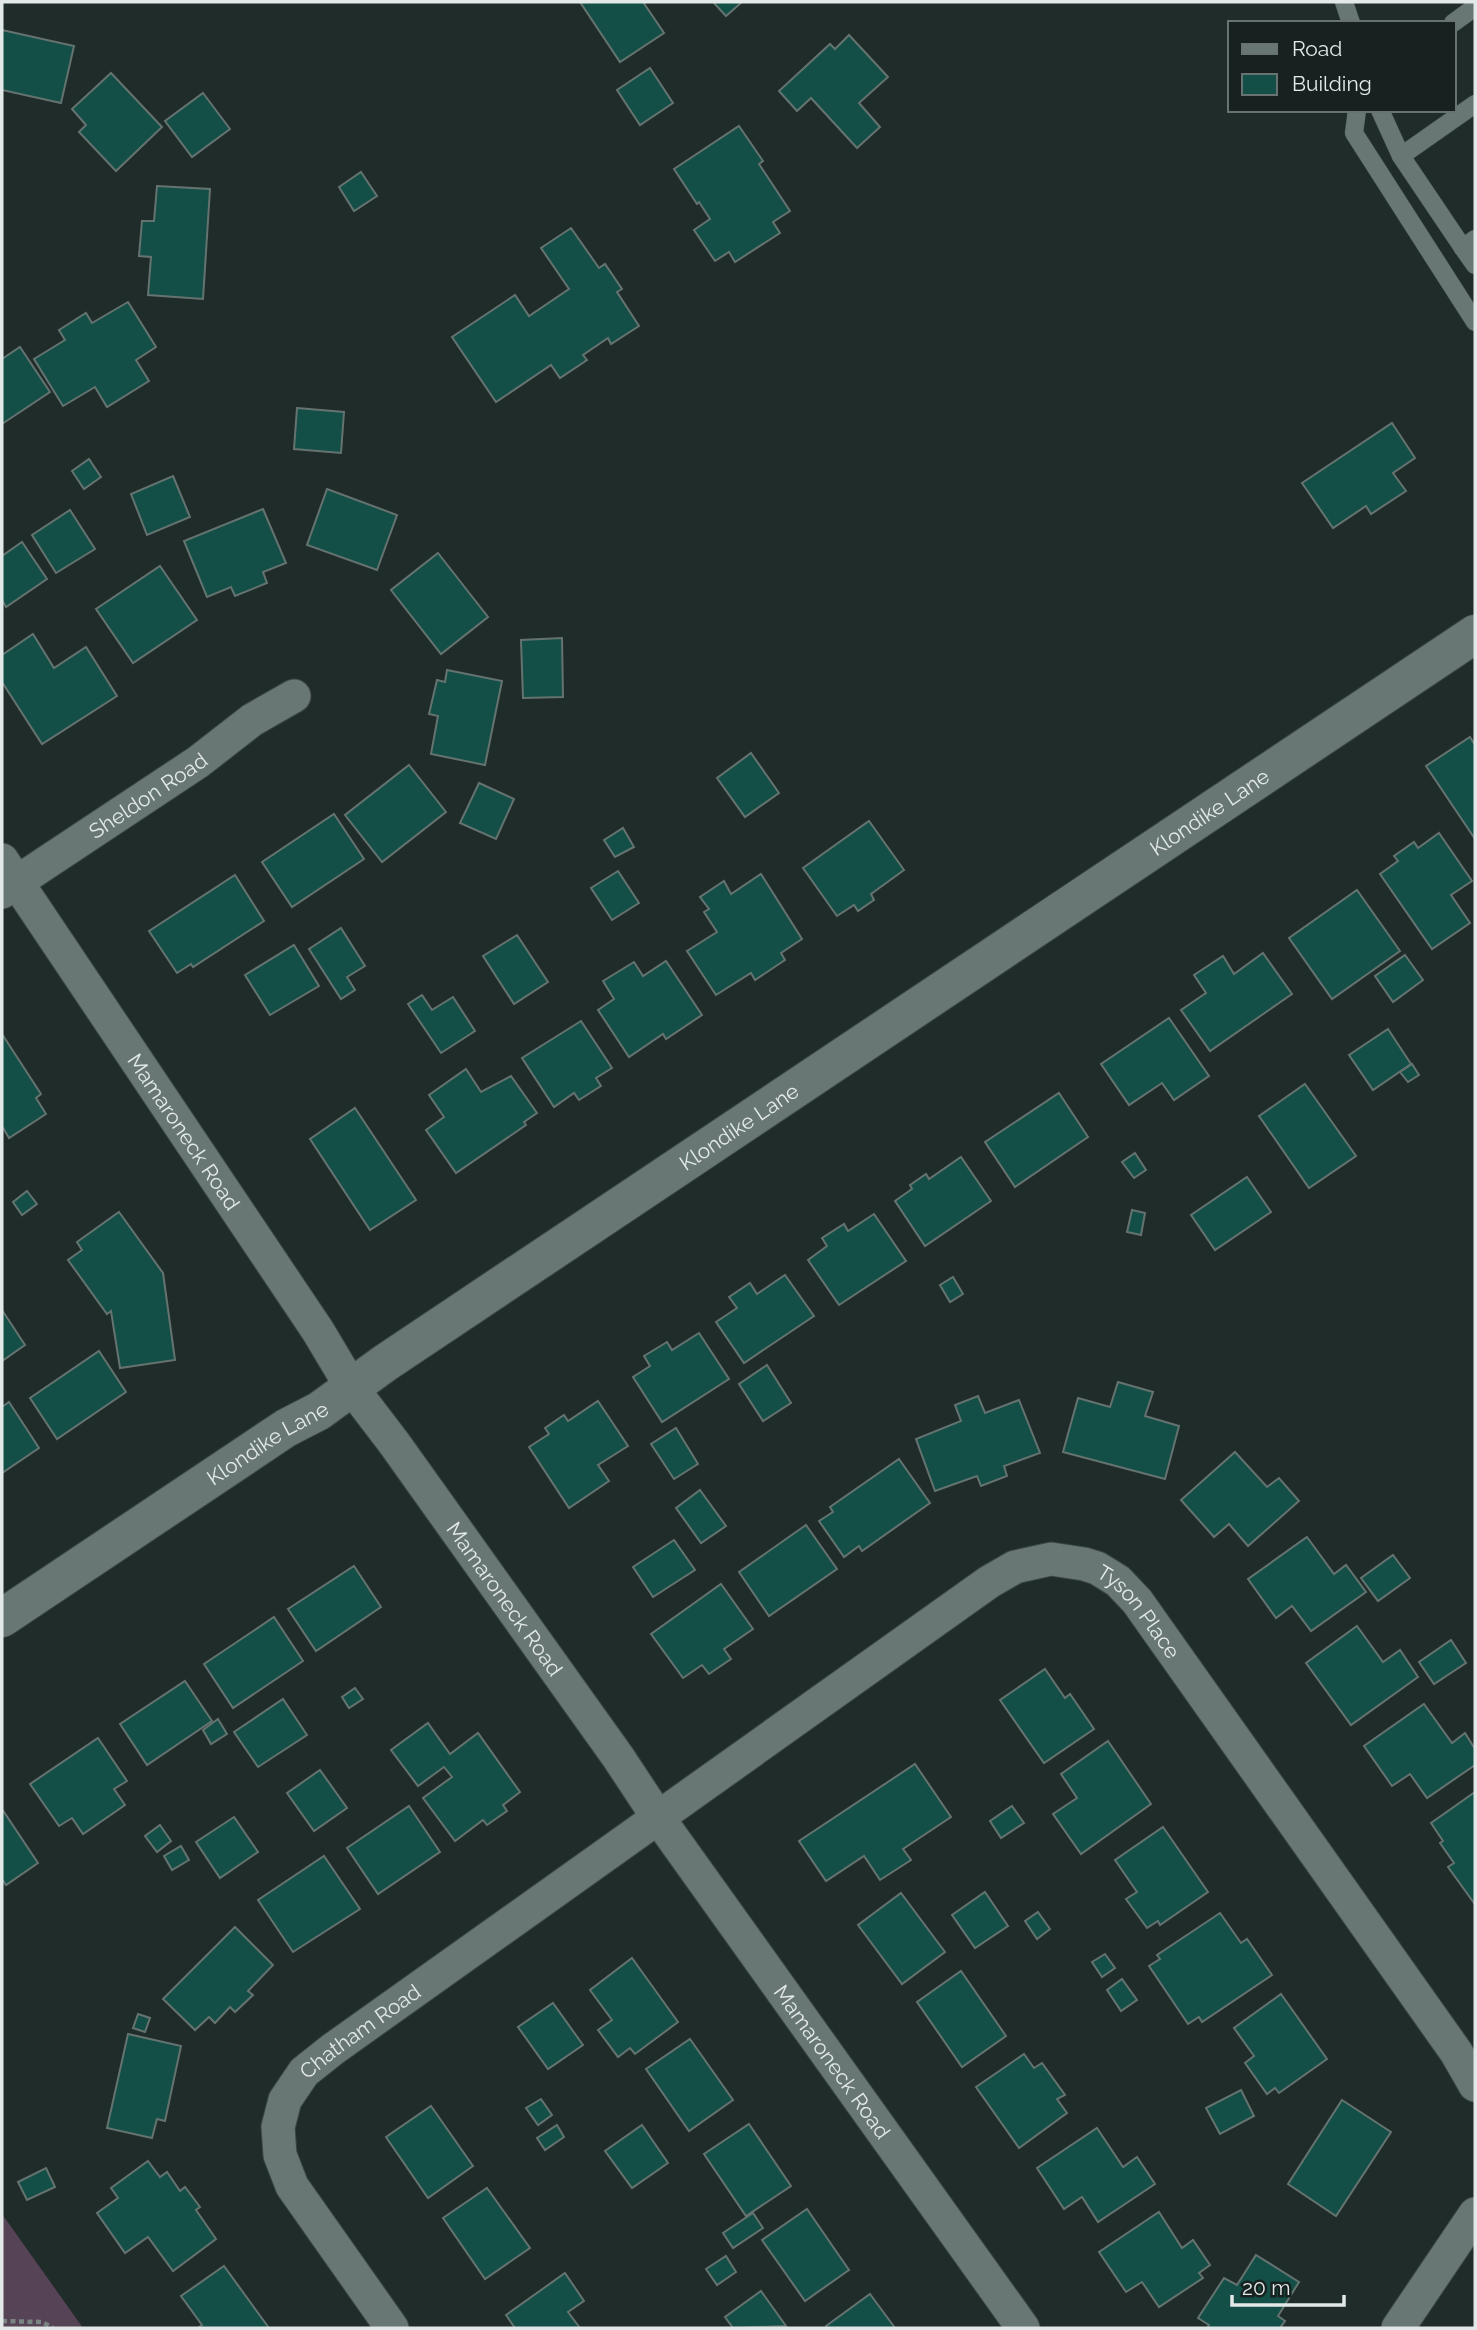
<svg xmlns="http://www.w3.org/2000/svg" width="1477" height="2330" font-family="Raleway,sans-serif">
	<rect width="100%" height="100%" fill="#202c2a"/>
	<path fill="#564355" d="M2,2214L83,2328H2Z"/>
	<g fill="#134f46" stroke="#657370" stroke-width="2">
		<path d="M580,2H643L664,33L620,62Z"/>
		<path d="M713,2H742L726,16Z"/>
		<path d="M2,30L74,46L61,103L2,90Z"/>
		<path d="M849,35L888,77L859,103L880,127L857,148L811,98L797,111L779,91L830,44L835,49Z"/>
		<path d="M650,68L673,103L640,125L617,90Z"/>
		<path d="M111,73L162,127L116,171L79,132L86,125L72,109Z"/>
		<path d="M203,93L230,129L192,157L165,121Z"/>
		<path d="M739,126L763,161L759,164L790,211L773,222L780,233L735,262L729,252L715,261L694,230L710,219L699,202L697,204L674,169Z"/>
		<path d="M361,172L377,196L354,211L339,187Z"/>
		<path d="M157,186L210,189L203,299L148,295L151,257L139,256L142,221H154Z"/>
		<path d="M571,228L599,268L605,264L622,289L617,292L639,326L611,344L608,338L583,355L587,360L560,378L551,365L496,402L452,337L515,295L529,316L569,289L541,248Z"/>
		<path d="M128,302L156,347L136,360L149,381L107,407L95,387L63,406L34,359L65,340L59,330L86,313L92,323Z"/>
		<path d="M20,347L50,392L2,424V359Z"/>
		<path d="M297,408L344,412L341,453L294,449Z"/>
		<path d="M1392,423L1415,458L1393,473L1406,491L1371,514L1366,506L1333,528L1302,483Z"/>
		<path d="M89,459L101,477L84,489L72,471Z"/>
		<path d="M173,476L190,517L147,535L131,494Z"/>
		<path d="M327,489L397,515L377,570L307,545Z"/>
		<path d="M263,509L286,563L263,572L267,583L235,596L231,587L207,597L184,541Z"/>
		<path d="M70,510L95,549L56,573L32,535Z"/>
		<path d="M22,542L47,579L6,607L2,600V556Z"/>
		<path d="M438,553L488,617L441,654L391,590Z"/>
		<path d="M160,566L197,620L133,663L96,609Z"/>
		<path d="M33,634L54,668L86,647L117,696L42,744L2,682V655Z"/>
		<path d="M562,638L563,697L523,698L521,640Z"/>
		<path d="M447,670L502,681L485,765L431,754L438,716L429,714L437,680L445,682Z"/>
		<path d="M1470,737L1475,745V839L1426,766Z"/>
		<path d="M751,753L779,793L745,817L717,778Z"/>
		<path d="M409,765L446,812L382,862L345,815Z"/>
		<path d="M479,783L514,799L496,839L460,823Z"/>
		<path d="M334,814L364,859L292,907L262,862Z"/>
		<path d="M869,821L904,870L871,894L874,900L858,911L854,905L837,916L803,868Z"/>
		<path d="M623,828L634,847L615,857L604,840Z"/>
		<path d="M1439,833L1472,881L1451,895L1470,923L1432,949L1380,874L1398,861L1394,856L1414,842L1418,848Z"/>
		<path d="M618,871L639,903L612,920L591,888Z"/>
		<path d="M761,874L802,939L781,953L785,960L755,980L751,973L716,995L687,951L717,932L704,912L709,909L700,897L724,881L731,894Z"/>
		<path d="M235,875L264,921L193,967L191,964L177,973L149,931Z"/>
		<path d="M1357,890L1400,951L1332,999L1289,938Z"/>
		<path d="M341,928L365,966L347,977L355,990L341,999L309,949Z"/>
		<path d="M517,935L548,982L514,1004L483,956Z"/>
		<path d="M294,945L319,986L270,1015L245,975Z"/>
		<path d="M1263,953L1292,994L1210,1051L1181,1010L1206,993L1194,975L1223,956L1234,974Z"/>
		<path d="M1405,955L1423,980L1393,1002L1375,976Z"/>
		<path d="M666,961L702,1015L666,1039L663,1034L629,1057L598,1010L614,999L603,981L634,962L643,976Z"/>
		<path d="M422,995L432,1010L453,997L475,1031L441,1053L408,1004Z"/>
		<path d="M1169,1018L1209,1076L1174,1100L1162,1083L1129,1105L1101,1064Z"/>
		<path d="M581,1021L612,1068L596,1078L601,1086L579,1100L574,1093L554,1107L522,1058Z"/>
		<path d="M1388,1029L1411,1064L1373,1090L1349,1055Z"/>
		<path d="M2,1034L41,1094L36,1098L46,1114L9,1138L2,1126Z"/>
		<path d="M1412,1064L1419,1075L1408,1082L1400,1072Z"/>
		<path d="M466,1069L481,1092L511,1076L537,1113L524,1122L526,1125L456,1173L426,1130L444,1117L429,1095Z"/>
		<path d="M1305,1084L1356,1156L1309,1188L1259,1116Z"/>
		<path d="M1059,1093L1088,1137L1015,1187L985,1142Z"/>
		<path d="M355,1108L416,1200L370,1230L310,1139Z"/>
		<path d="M1135,1153L1146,1170L1134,1178L1122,1162Z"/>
		<path d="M961,1157L991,1201L925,1246L895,1201L912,1189L910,1185L926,1174L929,1179Z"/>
		<path d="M1247,1177L1271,1212L1215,1250L1191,1215Z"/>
		<path d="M27,1191L37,1204L22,1215L13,1202Z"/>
		<path d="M1132,1210L1145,1213L1141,1235L1127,1232Z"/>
		<path d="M119,1212L163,1273L175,1360L120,1368L111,1311L107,1314L68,1260L82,1250L77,1242Z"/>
		<path d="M874,1214L906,1261L839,1305L808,1260L827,1246L822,1238L844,1224L848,1231Z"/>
		<path d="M785,1275L814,1316L744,1363L716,1322L737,1308L729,1297L750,1283L757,1294Z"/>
		<path d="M953,1277L963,1294L950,1302L940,1285Z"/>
		<path d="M2,1310L25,1345L2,1361Z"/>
		<path d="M699,1333L729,1379L662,1422L633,1377L650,1366L644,1356L667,1342L672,1350Z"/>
		<path d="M99,1351L126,1392L57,1439L30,1398Z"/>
		<path d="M767,1365L791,1403L763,1421L739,1384Z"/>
		<path d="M1118,1382L1153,1392L1145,1416L1179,1426L1165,1479L1063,1452L1078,1398L1110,1407Z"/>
		<path d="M978,1396L985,1413L1019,1400L1040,1453L1004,1466L1007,1476L981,1486L977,1476L935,1491L916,1439L961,1421L955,1405Z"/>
		<path d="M598,1401L628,1446L598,1465L609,1481L569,1508L529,1447L549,1434L545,1428L564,1415L568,1421Z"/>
		<path d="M9,1402L39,1448L2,1473V1407Z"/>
		<path d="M676,1428L698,1464L674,1479L651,1444Z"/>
		<path d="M1235,1452L1267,1487L1279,1478L1299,1501L1248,1546L1229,1524L1214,1537L1181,1500Z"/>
		<path d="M899,1459L930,1503L862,1551L859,1546L844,1557L819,1521L833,1512L830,1507Z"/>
		<path d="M700,1490L726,1526L701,1543L676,1508Z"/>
		<path d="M806,1525L837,1569L769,1616L739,1572Z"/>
		<path d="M1307,1537L1334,1574L1346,1565L1366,1592L1311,1631L1292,1606L1276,1618L1248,1579Z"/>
		<path d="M674,1540L695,1570L653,1597L633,1567Z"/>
		<path d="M1393,1555L1410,1578L1378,1601L1361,1578Z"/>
		<path d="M354,1566L381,1607L316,1651L288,1609Z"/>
		<path d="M721,1584L753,1629L724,1649L731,1659L709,1674L702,1665L683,1678L651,1634Z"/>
		<path d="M274,1617L303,1661L233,1708L204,1664Z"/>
		<path d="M1357,1626L1383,1662L1400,1650L1418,1677L1351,1725L1306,1663Z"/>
		<path d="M1451,1640L1466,1663L1434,1684L1419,1662Z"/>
		<path d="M1045,1669L1065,1698L1070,1694L1094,1729L1044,1763L1000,1700Z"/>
		<path d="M185,1681L212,1721L147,1765L120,1724Z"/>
		<path d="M355,1688L363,1699L349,1708L342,1697Z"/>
		<path d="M283,1699L307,1735L258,1767L234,1732Z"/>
		<path d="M1424,1704L1452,1743L1465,1733L1475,1749V1765L1427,1798L1410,1774L1392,1786L1364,1746Z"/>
		<path d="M218,1719L227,1734L211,1744L203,1730Z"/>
		<path d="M428,1723L450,1754L478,1733L520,1792L503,1805L507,1811L487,1825L483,1820L455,1841L423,1798L452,1777L444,1767L418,1786L391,1750Z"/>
		<path d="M98,1738L127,1781L114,1789L125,1805L83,1834L72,1818L59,1826L30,1784Z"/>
		<path d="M1108,1741L1151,1804L1081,1854L1053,1814L1077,1798L1061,1774Z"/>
		<path d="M915,1764L951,1817L903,1849L911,1860L880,1880L864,1856L826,1881L799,1841Z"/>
		<path d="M320,1770L347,1808L314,1831L287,1793Z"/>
		<path d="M1475,1792V1902L1474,1903L1448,1867L1454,1863L1440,1843L1443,1841L1431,1823Z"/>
		<path d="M409,1806L440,1852L378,1894L347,1848Z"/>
		<path d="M1012,1806L1024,1823L1001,1838L990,1821Z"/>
		<path d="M2,1809L38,1863L6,1885L2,1879Z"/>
		<path d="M234,1817L258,1852L220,1878L196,1842Z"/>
		<path d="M160,1825L171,1841L157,1852L145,1836Z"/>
		<path d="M1163,1827L1208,1892L1160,1925L1158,1921L1147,1928L1126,1899L1137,1892L1115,1860Z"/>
		<path d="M181,1846L189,1860L172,1870L164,1856Z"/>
		<path d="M324,1856L360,1909L293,1952L258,1900Z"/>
		<path d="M985,1892L1008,1926L975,1948L952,1915Z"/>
		<path d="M901,1893L945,1952L902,1984L858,1925Z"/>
		<path d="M1038,1912L1050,1929L1037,1939L1025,1921Z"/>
		<path d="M1220,1913L1241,1943L1247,1939L1272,1975L1202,2022L1199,2017L1188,2024L1149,1966L1160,1959L1157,1955Z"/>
		<path d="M235,1927L273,1965L248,1991L253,1995L235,2012L230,2007L215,2023L209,2017L195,2030L163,1999Z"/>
		<path d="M1105,1954L1115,1968L1102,1977L1092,1962Z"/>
		<path d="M632,1958L678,2022L635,2054L630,2048L618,2057L598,2030L612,2020L590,1990Z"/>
		<path d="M961,1971L1006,2036L962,2067L917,2002Z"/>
		<path d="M1122,1979L1137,2000L1121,2011L1107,1990Z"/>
		<path d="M1281,1994L1327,2059L1279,2093L1275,2088L1267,2094L1245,2063L1254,2056L1234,2028Z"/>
		<path d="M553,2003L583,2045L548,2069L518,2027Z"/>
		<path d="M138,2014L150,2018L145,2032L133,2028Z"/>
		<path d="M128,2034L181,2046L165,2121L157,2119L152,2138L107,2128Z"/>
		<path d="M690,2039L733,2100L689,2131L646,2069Z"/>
		<path d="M1024,2054L1034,2068L1042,2063L1065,2095L1057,2099L1067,2113L1019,2148L976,2087Z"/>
		<path d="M1241,2090L1254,2116L1220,2134L1206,2108Z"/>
		<path d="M541,2099L552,2115L538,2125L526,2108Z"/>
		<path d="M1342,2100L1391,2132L1336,2216L1288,2184Z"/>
		<path d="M431,2106L473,2166L428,2198L386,2137Z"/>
		<path d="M749,2124L791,2186L746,2216L704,2154Z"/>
		<path d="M557,2125L564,2137L545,2150L537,2138Z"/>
		<path d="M642,2125L668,2163L632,2188L605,2151Z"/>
		<path d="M1097,2128L1123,2167L1137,2157L1155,2184L1098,2222L1082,2197L1064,2209L1037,2168Z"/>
		<path d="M148,2161L160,2177L167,2172L180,2191L185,2187L200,2207L196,2210L216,2239L173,2271L148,2237L125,2253L97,2213L118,2198L111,2188Z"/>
		<path d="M46,2168L55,2187L27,2200L18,2182Z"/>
		<path d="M487,2188L530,2248L485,2279L443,2218Z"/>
		<path d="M807,2209L849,2270L805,2301L762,2240Z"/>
		<path d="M1159,2212L1182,2248L1193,2240L1210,2265L1199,2273L1203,2278L1159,2307L1142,2282L1126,2292L1099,2252Z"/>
		<path d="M753,2213L763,2228L733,2248L723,2233Z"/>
		<path d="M1256,2255L1299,2282L1278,2316L1285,2321L1280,2328H1207L1209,2325L1198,2318L1224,2278L1237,2285Z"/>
		<path d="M726,2256L736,2272L717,2285L706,2269Z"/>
		<path d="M224,2266L269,2328H198L202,2325L181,2296Z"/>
		<path d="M565,2273L584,2301L568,2312L580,2328H515L506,2315Z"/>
		<path d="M761,2291L786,2326L733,2328L725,2317Z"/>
		<path d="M870,2294L895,2328H827L826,2326Z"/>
	</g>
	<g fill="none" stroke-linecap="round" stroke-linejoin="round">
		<g stroke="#3d4745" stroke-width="19">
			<g id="service">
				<path d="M1344,2L1351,23"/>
				<path d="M1453,23L1475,7"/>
				<path d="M1357,110L1354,133L1475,322"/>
				<path d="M1380,110L1401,156"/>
				<path d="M1475,239L1463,248L1475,265"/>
				<path d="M1463,248L1401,156L1475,104"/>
			</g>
		</g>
		<g stroke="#3d4745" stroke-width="35">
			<g id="minor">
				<path id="s1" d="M2,860L318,1331L352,1388L394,1443L618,1757L657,1816L1023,2328"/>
				<path id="s2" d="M2,892L198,762L252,720L294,696"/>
				<path id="s3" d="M392,2328L292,2186L280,2155L278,2127L285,2100L304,2072L333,2049L989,1582L1015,1567L1051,1559L1084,1564L1097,1568L1118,1581L1137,1601L1456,2052L1475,2085"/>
				<path d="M1398,2328L1475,2214"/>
			</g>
		</g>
		<g stroke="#3d4745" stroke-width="40">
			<g id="tertiary">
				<path id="s4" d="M2,1618L286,1428L319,1411L385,1363L1475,634"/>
			</g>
		</g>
		<path stroke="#7a8482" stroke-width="4.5" stroke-dasharray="5 3.5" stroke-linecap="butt" d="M2,2321L42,2322L53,2328"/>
		<use href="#service" stroke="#697774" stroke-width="18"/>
		<use href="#minor" stroke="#697774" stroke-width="33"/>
		<use href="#tertiary" stroke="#697774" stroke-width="38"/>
	</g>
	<g text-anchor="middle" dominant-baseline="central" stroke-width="5" stroke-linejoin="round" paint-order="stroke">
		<g font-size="21" fill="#e2e9e8" stroke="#172220">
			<text stroke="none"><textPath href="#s2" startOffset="175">Sheldon Road</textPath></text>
			<text stroke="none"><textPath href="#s4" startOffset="1452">Klondike Lane</textPath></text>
			<text stroke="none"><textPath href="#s4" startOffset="886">Klondike Lane</textPath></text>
			<text stroke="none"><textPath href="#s1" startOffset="327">Mamaroneck Road</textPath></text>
			<text stroke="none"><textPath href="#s4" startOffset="318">Klondike Lane</textPath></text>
			<text stroke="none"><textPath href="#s1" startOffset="894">Mamaroneck Road</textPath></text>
			<text stroke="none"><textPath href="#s3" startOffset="1314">Tyson Place</textPath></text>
			<text stroke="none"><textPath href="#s3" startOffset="366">Chatham Road</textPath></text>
			<text stroke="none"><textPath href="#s1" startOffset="1461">Mamaroneck Road</textPath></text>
		</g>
	</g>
	<rect width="1477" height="2330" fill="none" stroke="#e2e9e8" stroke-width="7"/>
	<rect x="1228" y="21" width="228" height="91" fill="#172220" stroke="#687270" stroke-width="2"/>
	<rect x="1242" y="44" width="35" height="10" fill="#697774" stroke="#687270" stroke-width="2"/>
	<text x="1292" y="56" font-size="21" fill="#e2e9e8">Road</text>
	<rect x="1242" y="74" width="35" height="21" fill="#134f46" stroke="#687270" stroke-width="2"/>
	<text x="1292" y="91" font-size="21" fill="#e2e9e8">Building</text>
	<path d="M1232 2295v10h112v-10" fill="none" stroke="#e2e9e8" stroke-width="3.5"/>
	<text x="1242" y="2295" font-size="21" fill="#e2e9e8" stroke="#172220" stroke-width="5" paint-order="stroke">20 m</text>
</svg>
